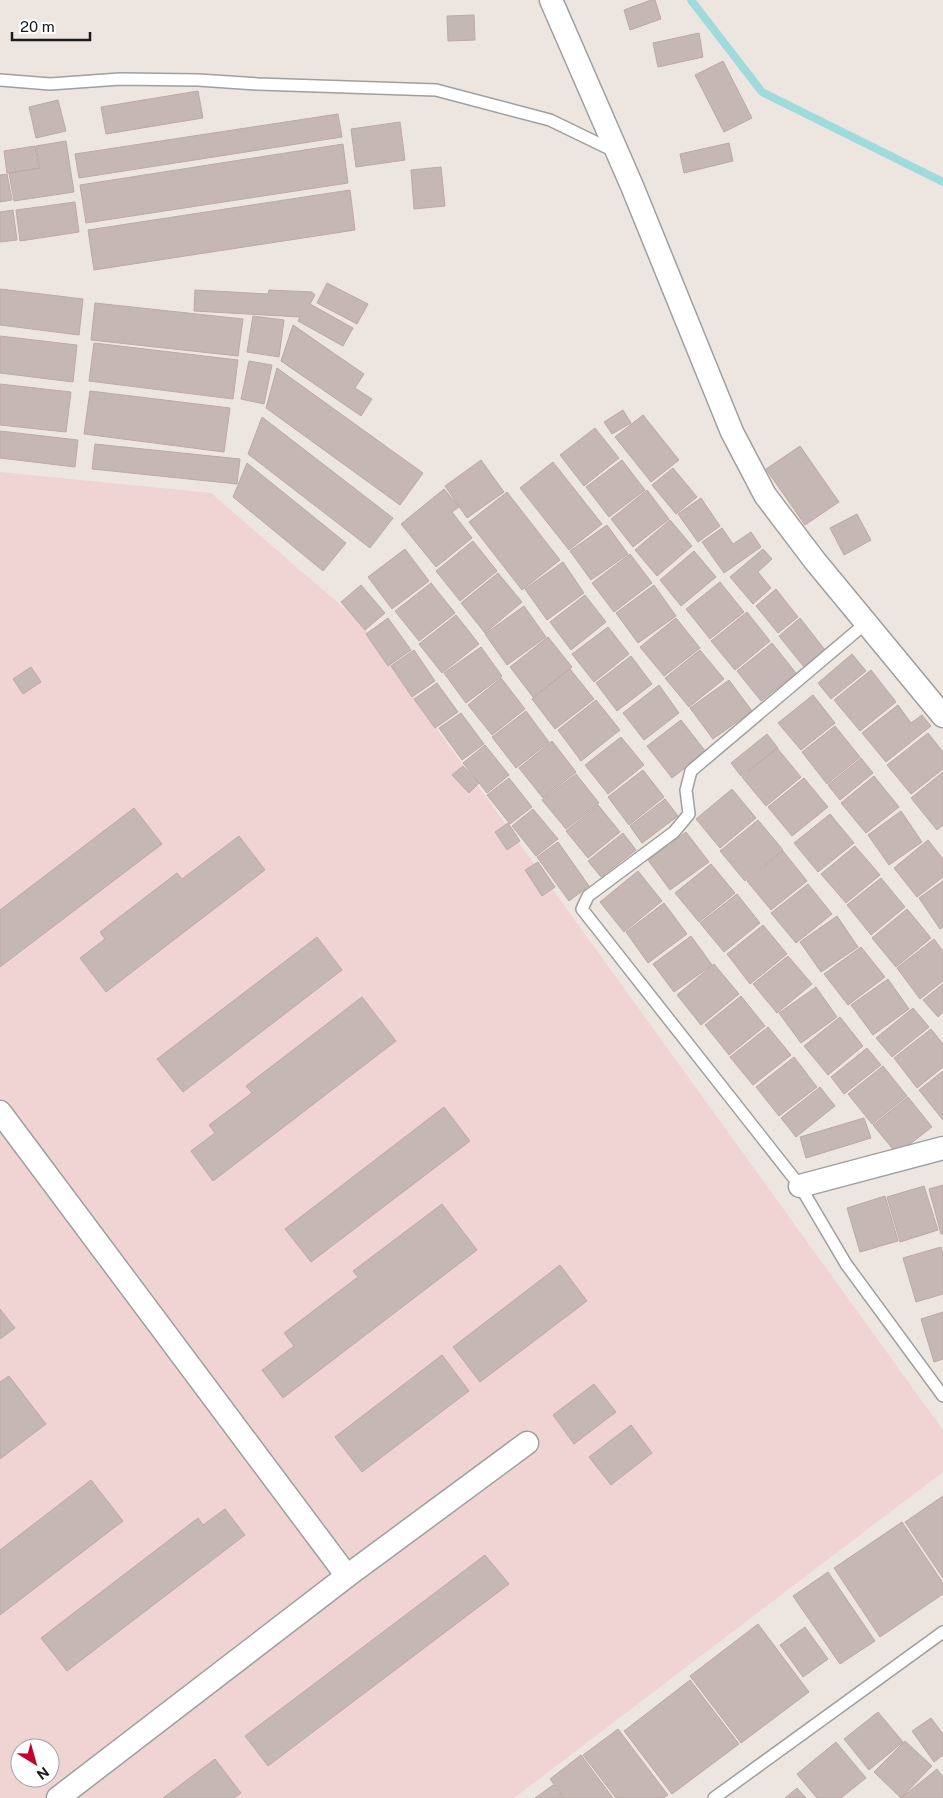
<svg xmlns="http://www.w3.org/2000/svg" width="943" height="1798" font-family="'Public Sans',sans-serif">
	<rect width="100%" height="100%" fill="#ede6e0"/>
	<path fill="#f0d4d3" fill-rule="evenodd" d="M0,472L211,493L359,621L943,1430V1472L514,1798H0ZM20,1748H50V1778H20Z"/>
	<g fill="none" stroke-linecap="round" stroke-linejoin="round">
		<path stroke="#a0dbdc" stroke-width="8" d="M691,0L762,92L943,182"/>
	</g>
	<g fill="#c4b7b4" stroke="#bea9a3">
		<path d="M651,0H655L661,19L630,30L624,10Z"/>
		<path d="M474,15L475,40L448,41L447,16Z"/>
		<path d="M699,33L703,57L658,67L653,43Z"/>
		<path d="M723,61L752,118L724,132L695,75Z"/>
		<path d="M198,91L203,118L106,134L101,107Z"/>
		<path d="M58,100L66,131L36,138L29,107Z"/>
		<path d="M338,114L342,137L79,178L75,154Z"/>
		<path d="M400,122L405,160L356,167L351,129Z"/>
		<path d="M66,141L74,192L14,201L9,173L40,168L36,146Z"/>
		<path d="M729,143L733,161L684,173L680,154Z"/>
		<path d="M343,144L348,183L86,223L80,185Z"/>
		<path d="M35,146L39,168L7,173L4,151Z"/>
		<path d="M441,167L445,206L414,209L411,170Z"/>
		<path d="M7,174L12,200L0,202V175Z"/>
		<path d="M350,190L355,230L94,270L88,230Z"/>
		<path d="M75,202L79,232L20,241L16,210Z"/>
		<path d="M13,210L17,240L0,242V212Z"/>
		<path d="M327,283L368,304L357,324L317,303Z"/>
		<path d="M0,289L83,299L79,335L0,325Z"/>
		<path d="M195,290L268,294L269,290L312,292L315,295L310,304L353,328L343,346L298,321L300,317L194,311Z"/>
		<path d="M95,303L243,319L238,356L91,340Z"/>
		<path d="M253,316L284,320L279,357L247,352Z"/>
		<path d="M293,325L364,374L355,388L372,399L361,416L281,361Z"/>
		<path d="M0,336L77,345L73,382L0,373Z"/>
		<path d="M94,343L238,360L233,399L89,381Z"/>
		<path d="M249,361L272,365L264,404L241,399Z"/>
		<path d="M277,368L423,473L400,505L266,408Z"/>
		<path d="M0,384L71,392L66,432L0,425Z"/>
		<path d="M90,391L230,408L224,452L84,434Z"/>
		<path d="M623,410L631,423L612,434L604,422Z"/>
		<path d="M643,415L679,460L651,482L615,437Z"/>
		<path d="M262,417L393,518L370,548L248,454Z"/>
		<path d="M595,428L619,458L584,486L560,455Z"/>
		<path d="M0,431L78,440L75,467L0,458Z"/>
		<path d="M95,444L240,459L237,484L92,469Z"/>
		<path d="M800,446L839,502L805,525L766,469Z"/>
		<path d="M481,460L504,492L467,518L445,486Z"/>
		<path d="M622,460L645,490L609,517L586,487Z"/>
		<path d="M553,462L602,524L569,550L520,488Z"/>
		<path d="M247,463L346,543L323,571L233,497Z"/>
		<path d="M673,468L697,497L676,514L652,485Z"/>
		<path d="M444,489L459,507L452,512L472,538L436,567L401,524Z"/>
		<path d="M647,490L669,519L633,547L611,519Z"/>
		<path d="M507,492L560,560L522,590L469,522Z"/>
		<path d="M701,498L720,526L698,542L678,514Z"/>
		<path d="M857,514L871,540L844,555L830,528Z"/>
		<path d="M670,520L692,546L657,576L635,550Z"/>
		<path d="M607,525L628,554L591,580L570,551Z"/>
		<path d="M722,528L733,544L751,532L761,547L724,573L702,542Z"/>
		<path d="M473,541L497,571L460,601L436,571Z"/>
		<path d="M405,549L429,581L392,609L368,577Z"/>
		<path d="M763,549L772,559L758,572L771,588L753,604L730,577Z"/>
		<path d="M694,551L716,577L681,606L660,580Z"/>
		<path d="M630,554L652,583L614,612L592,583Z"/>
		<path d="M563,562L584,593L547,620L525,589Z"/>
		<path d="M498,573L522,602L485,633L461,603Z"/>
		<path d="M720,582L744,612L710,639L686,609Z"/>
		<path d="M431,583L455,613L419,641L395,611Z"/>
		<path d="M361,585L385,613L365,630L341,602Z"/>
		<path d="M654,585L676,616L638,643L616,613Z"/>
		<path d="M776,589L798,617L778,633L756,606Z"/>
		<path d="M585,595L606,622L571,650L550,622Z"/>
		<path d="M524,606L546,637L507,665L485,634Z"/>
		<path d="M747,612L770,641L735,670L711,641Z"/>
		<path d="M456,615L479,644L442,673L419,644Z"/>
		<path d="M388,618L411,650L388,666L366,634Z"/>
		<path d="M676,618L700,648L664,676L640,647Z"/>
		<path d="M800,618L825,650L804,667L779,636Z"/>
		<path d="M608,627L629,654L594,682L572,654Z"/>
		<path d="M548,637L572,667L533,697L510,667Z"/>
		<path d="M772,643L796,673L761,701L737,671Z"/>
		<path d="M481,647L502,676L466,703L444,673Z"/>
		<path d="M414,650L435,681L412,697L391,666Z"/>
		<path d="M700,650L724,679L689,707L665,678Z"/>
		<path d="M852,654L866,671L831,699L818,683Z"/>
		<path d="M631,656L652,684L617,711L596,683Z"/>
		<path d="M31,667L41,682L23,694L13,679Z"/>
		<path d="M570,669L594,699L555,729L532,699Z"/>
		<path d="M871,670L896,702L860,731L834,700Z"/>
		<path d="M501,678L525,709L492,735L468,705Z"/>
		<path d="M729,680L752,711L713,739L690,708Z"/>
		<path d="M437,683L458,712L435,728L414,699Z"/>
		<path d="M659,685L679,713L644,740L623,713Z"/>
		<path d="M813,695L835,723L801,750L778,723Z"/>
		<path d="M596,700L620,730L581,761L558,730Z"/>
		<path d="M898,705L911,723L922,715L931,726L886,762L862,733Z"/>
		<path d="M526,711L549,742L516,768L492,737Z"/>
		<path d="M461,713L484,744L462,760L439,728Z"/>
		<path d="M681,720L706,752L672,778L647,746Z"/>
		<path d="M835,726L860,757L827,784L802,752Z"/>
		<path d="M928,733L943,752V769L911,794L887,765Z"/>
		<path d="M767,734L778,748L741,776L731,763Z"/>
		<path d="M621,737L644,765L608,794L585,765Z"/>
		<path d="M552,741L576,772L543,798L519,768Z"/>
		<path d="M485,745L509,775L487,793L463,763Z"/>
		<path d="M777,748L801,777L766,806L742,777Z"/>
		<path d="M861,758L873,773L840,800L828,785Z"/>
		<path d="M463,766L479,783L469,793L452,775Z"/>
		<path d="M643,770L664,797L629,825L608,797Z"/>
		<path d="M943,772V825L937,830L911,798Z"/>
		<path d="M576,774L599,803L566,829L542,800Z"/>
		<path d="M874,776L899,807L866,833L841,803Z"/>
		<path d="M509,778L532,807L510,824L487,795Z"/>
		<path d="M804,778L828,807L792,836L768,807Z"/>
		<path d="M732,789L756,818L720,848L696,819Z"/>
		<path d="M665,799L678,816L642,843L630,826Z"/>
		<path d="M598,805L620,832L588,858L566,831Z"/>
		<path d="M134,808L162,844L0,967V910Z"/>
		<path d="M533,809L558,839L536,856L512,826Z"/>
		<path d="M901,811L922,842L889,865L868,835Z"/>
		<path d="M830,814L854,843L818,872L794,843Z"/>
		<path d="M758,820L783,850L745,881L720,851Z"/>
		<path d="M508,823L520,841L507,850L495,832Z"/>
		<path d="M686,832L709,862L670,890L648,860Z"/>
		<path d="M623,833L636,850L601,877L588,861Z"/>
		<path d="M239,836L265,870L106,992L80,958L105,939L100,932L177,873L182,879Z"/>
		<path d="M928,840L943,859V877L917,897L894,868Z"/>
		<path d="M558,842L589,886L569,901L537,857Z"/>
		<path d="M855,846L880,875L846,903L821,874Z"/>
		<path d="M783,851L807,881L771,910L747,881Z"/>
		<path d="M538,862L555,887L542,896L525,870Z"/>
		<path d="M711,864L735,893L699,922L675,893Z"/>
		<path d="M638,871L662,901L624,932L600,902Z"/>
		<path d="M881,878L905,907L871,935L847,905Z"/>
		<path d="M943,881V927L940,929L919,898Z"/>
		<path d="M808,884L832,914L796,943L771,913Z"/>
		<path d="M737,894L760,923L724,952L700,923Z"/>
		<path d="M664,903L687,934L648,963L626,932Z"/>
		<path d="M907,909L931,938L896,967L872,938Z"/>
		<path d="M837,916L858,947L821,972L800,942Z"/>
		<path d="M763,925L787,954L750,984L727,954Z"/>
		<path d="M691,936L712,965L674,992L653,964Z"/>
		<path d="M317,937L342,970L183,1092L157,1059Z"/>
		<path d="M934,939L943,951V981L920,999L897,968Z"/>
		<path d="M861,947L885,977L848,1005L824,974Z"/>
		<path d="M788,956L812,984L777,1013L753,984Z"/>
		<path d="M714,964L739,994L701,1025L677,995Z"/>
		<path d="M888,979L909,1009L873,1035L851,1005Z"/>
		<path d="M943,984V1012L938,1017L923,1000Z"/>
		<path d="M816,987L837,1017L801,1043L779,1013Z"/>
		<path d="M741,996L765,1026L729,1055L705,1025Z"/>
		<path d="M362,997L396,1041L213,1181L191,1151L215,1133L209,1125L252,1093L246,1086Z"/>
		<path d="M913,1008L929,1027L892,1057L876,1038Z"/>
		<path d="M840,1017L863,1046L828,1075L804,1046Z"/>
		<path d="M768,1027L791,1055L753,1085L730,1057Z"/>
		<path d="M931,1029L943,1044V1067L917,1088L894,1058Z"/>
		<path d="M867,1048L881,1065L844,1094L831,1077Z"/>
		<path d="M794,1057L817,1087L779,1116L756,1087Z"/>
		<path d="M883,1066L907,1096L872,1124L848,1094Z"/>
		<path d="M943,1071V1120L919,1090Z"/>
		<path d="M820,1087L835,1106L796,1137L781,1118Z"/>
		<path d="M908,1097L932,1127L897,1154L873,1125Z"/>
		<path d="M444,1107L470,1141L311,1262L285,1229Z"/>
		<path d="M864,1118L871,1138L806,1158L800,1137Z"/>
		<path d="M943,1185V1234H941L929,1189Z"/>
		<path d="M924,1186L938,1230L900,1242L887,1197Z"/>
		<path d="M885,1196L898,1241L860,1252L847,1208Z"/>
		<path d="M442,1204L477,1250L283,1398L262,1370L294,1346L284,1333L358,1277L353,1271Z"/>
		<path d="M941,1247L943,1254V1294L916,1302L903,1258Z"/>
		<path d="M560,1265L587,1301L480,1382L453,1347Z"/>
		<path d="M0,1309L15,1328L0,1339Z"/>
		<path d="M943,1312V1359L934,1362L921,1319Z"/>
		<path d="M442,1355L469,1391L362,1472L335,1437Z"/>
		<path d="M9,1376L46,1424L0,1459V1382Z"/>
		<path d="M594,1384L616,1412L574,1444L553,1415Z"/>
		<path d="M631,1425L652,1453L611,1485L589,1457Z"/>
		<path d="M91,1480L123,1521L0,1615V1550Z"/>
		<path d="M943,1496V1578L905,1522Z"/>
		<path d="M225,1509L245,1535L67,1671L41,1638L198,1518L203,1525Z"/>
		<path d="M902,1522L943,1583V1594L880,1637L834,1568Z"/>
		<path d="M485,1555L509,1584L268,1766L245,1736Z"/>
		<path d="M828,1572L875,1641L840,1664L793,1596Z"/>
		<path d="M758,1624L809,1692L741,1743L690,1676Z"/>
		<path d="M805,1627L828,1659L803,1677L780,1645Z"/>
		<path d="M690,1680L739,1744L672,1794L624,1731Z"/>
		<path d="M878,1712L903,1742L869,1770L844,1739Z"/>
		<path d="M931,1718L943,1734V1755L934,1762L912,1731Z"/>
		<path d="M618,1729L668,1795L663,1798H616L583,1755Z"/>
		<path d="M905,1741L932,1766L901,1798L874,1772Z"/>
		<path d="M836,1742L866,1778L841,1798H817L797,1774Z"/>
		<path d="M581,1755L613,1798H564L550,1779Z"/>
		<path d="M215,1759L241,1793L234,1798H163Z"/>
		<path d="M937,1769L943,1777V1798H901Z"/>
		<path d="M553,1785L563,1798H535Z"/>
		<path d="M797,1788L806,1798H785Z"/>
	</g>
	<g fill="none" stroke-linecap="round" stroke-linejoin="round">
		<g stroke="#9f9f9f" stroke-width="14">
			<g id="lane">
				<path d="M0,80L50,84L120,79L198,80L258,84L436,90L550,120L614,151"/>
				<path d="M866,623L691,771L686,790L689,814L674,832L588,896L582,909L800,1186L846,1264L943,1396"/>
				<path d="M714,1798L943,1632"/>
			</g>
		</g>
		<g stroke="#9f9f9f" stroke-width="25">
			<g id="street">
				<path d="M551,0L632,186L732,432L765,495L815,561L943,716"/>
				<path d="M0,1112L347,1576L58,1798"/>
				<path d="M800,1186L943,1148"/>
				<path d="M347,1576L527,1443"/>
			</g>
		</g>
		<use href="#lane" stroke="#fff" stroke-width="11"/>
		<use href="#street" stroke="#fff" stroke-width="22"/>
	</g>
	<g transform="translate(35 1763) rotate(143)"><circle r="24" fill="#ffffff" stroke="#a4a4a4"/>
	<path d="M0-4L9 19L0 12L-9 19Z" fill="#c6002c"/>
	<text y="-8" font-size="14" font-weight="bold" text-anchor="middle" fill="#1b1b1b">N</text>
	</g>
	<path d="M12 32v8h78v-8" fill="none" stroke="#1b1b1b" stroke-width="2.5"/>
	<text x="20" y="32" font-size="15" fill="#1b1b1b" stroke="#ffffff" stroke-width="4" paint-order="stroke">20 m</text>
</svg>
